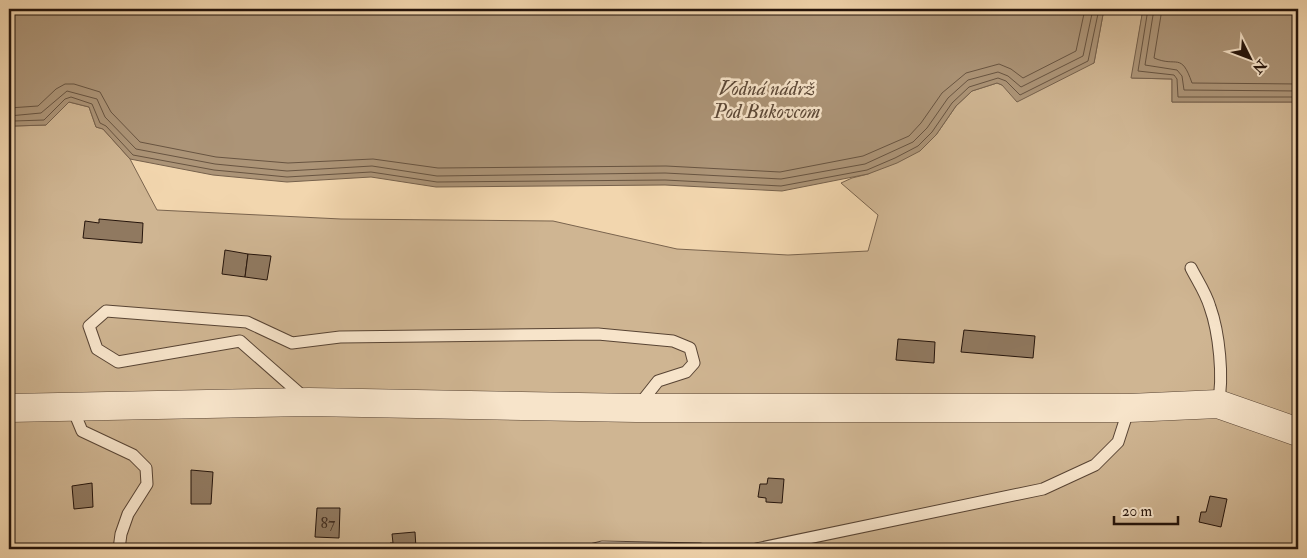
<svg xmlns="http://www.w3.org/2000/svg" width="1307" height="558" font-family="'IM FELL Double Pica',serif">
	<rect width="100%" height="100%" fill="#f2d6ae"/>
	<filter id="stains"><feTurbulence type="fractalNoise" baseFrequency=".004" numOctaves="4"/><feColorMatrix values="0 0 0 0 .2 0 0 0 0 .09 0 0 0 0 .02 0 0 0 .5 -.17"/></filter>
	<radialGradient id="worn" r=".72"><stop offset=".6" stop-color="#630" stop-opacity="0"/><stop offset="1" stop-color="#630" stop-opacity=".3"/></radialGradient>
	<path fill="#cfb592" stroke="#7a644e" d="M1104,9H1143L1132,78L1172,79V102H1298V549H9V130L14,126L46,125L69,102L89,107L96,127L103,129L130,159L157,210L341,219L553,221L677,249L788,255L868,251L878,215L841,183L852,178L868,174L936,135L956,106L972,91L997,83L1002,85L1094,63Z"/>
	<g fill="#ac9477" stroke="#76614c">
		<path d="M9,9H1104L1094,63L1017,102L1002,85L997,83L972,91L956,106L936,135L920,151L897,163L868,174L782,191L665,185L436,187L371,177L287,182L213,175L130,159L103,129L96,127L89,107L69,102L46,125L14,126L9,130Z"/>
		<path d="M1143,9H1298V102H1172V79L1131,78Z"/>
	</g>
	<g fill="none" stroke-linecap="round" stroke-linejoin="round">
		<g stroke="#685441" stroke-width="1">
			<path d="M1148,9L1138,71L1174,75L1177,79L1178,97H1298"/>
			<path d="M1154,9L1145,65L1177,70L1182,76L1184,90L1298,91"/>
			<path d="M1162,9L1154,58C1177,68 1181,51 1192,83L1298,84"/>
			<path d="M9,108L38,106L56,89L65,84H74L100,92L111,112L140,142L216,157L288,163L373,159L438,168L666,166L780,172L863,156L909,136L921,123L942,93L966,73L999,64L1011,69L1023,78L1076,51L1085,9"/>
			<path d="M9,116L41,113L67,91L97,99L105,117L136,149L215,164L287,171L372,166L437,176L665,173L781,179L865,164L913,142L927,128L948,98L968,80L998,72L1008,76L1021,87L1083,56L1093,9"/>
			<path d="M9,124L14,121L44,120L65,99L71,97L92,104L100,123L106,126L133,155L214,170L287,177L371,172L437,182L665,180L781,186L867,170L895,158L918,146L932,132L952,103L969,87L998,78L1006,81L1020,95L1088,61L1099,9"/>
		</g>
	</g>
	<g fill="#907960" stroke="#25140b">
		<path d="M99,219L143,223L142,243L83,238L85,221L99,223Z"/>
		<path d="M225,250L248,254L245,277L222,274Z"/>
		<path d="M248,254L271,256L267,280L245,277Z"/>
		<path d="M964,330L1035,336L1033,358L961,352Z"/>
		<path d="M898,339L935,342L934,363L896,360Z"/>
		<path d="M191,470L213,472L211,504H191Z"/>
		<path d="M768,478L784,479L782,503L766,502V498L758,497L760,484H767Z"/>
		<path d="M92,483L93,507L74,509L72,486Z"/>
		<path d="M1210,496L1227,499L1221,527L1199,522L1201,512H1206Z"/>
		<path d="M317,508H340L339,538L315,537Z"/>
		<path d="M415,532L416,548L427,547V549H391L390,543H393L392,534Z"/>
	</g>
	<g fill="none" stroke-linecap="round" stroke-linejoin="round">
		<g stroke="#584434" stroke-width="13">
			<g id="service">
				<path d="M1191,268C1197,280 1206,293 1210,307C1219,332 1224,378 1218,404"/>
				<path d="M306,399L240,341L118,362L97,349L89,326L106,311L247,322L292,343L340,337L598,334L673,341L690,348L694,363L686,372L658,381L639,405"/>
				<path d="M72,407L82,431L133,455L146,468L147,484L128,514L121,534L119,549"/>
				<path d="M594,549L602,547L700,549"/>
				<path d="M756,549L1043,489L1095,465L1118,442L1129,408"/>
			</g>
		</g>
		<g stroke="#584434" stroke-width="29">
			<path id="tertiary" d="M9,408L309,402L636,408H1129L1218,404L1298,432"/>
		</g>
		<use href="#service" stroke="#f7e4ca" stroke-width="11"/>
		<use href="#tertiary" stroke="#f7e4ca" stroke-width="28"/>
	</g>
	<g text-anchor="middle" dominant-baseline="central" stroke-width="5" stroke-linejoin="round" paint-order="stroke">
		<g font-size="16" fill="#402d20">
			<text x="328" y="523">87</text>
		</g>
		<g font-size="20" font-style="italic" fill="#5b4736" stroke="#f7e4ca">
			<text x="767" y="88">Vodná nádrž<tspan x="767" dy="23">Pod Bukovcom</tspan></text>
		</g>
	</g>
	<rect width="1307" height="558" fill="none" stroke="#f2d6ae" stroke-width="30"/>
	<rect x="10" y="10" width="1287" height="538" fill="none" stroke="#25140b" stroke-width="2.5"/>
	<rect x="15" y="15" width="1277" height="528" fill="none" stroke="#25140b"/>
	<g transform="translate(1250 58) rotate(132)" stroke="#f7e4ca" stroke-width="4" paint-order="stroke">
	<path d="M0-4L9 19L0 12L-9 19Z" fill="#25140b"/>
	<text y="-8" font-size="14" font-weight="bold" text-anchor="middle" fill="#25140b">N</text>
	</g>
	<path d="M1114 516v8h64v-8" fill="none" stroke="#25140b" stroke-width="2.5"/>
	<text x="1122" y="516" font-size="15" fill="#25140b" stroke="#f7e4ca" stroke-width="4" paint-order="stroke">20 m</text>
	<rect width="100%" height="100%" filter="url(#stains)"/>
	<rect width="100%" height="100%" fill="url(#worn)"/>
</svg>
